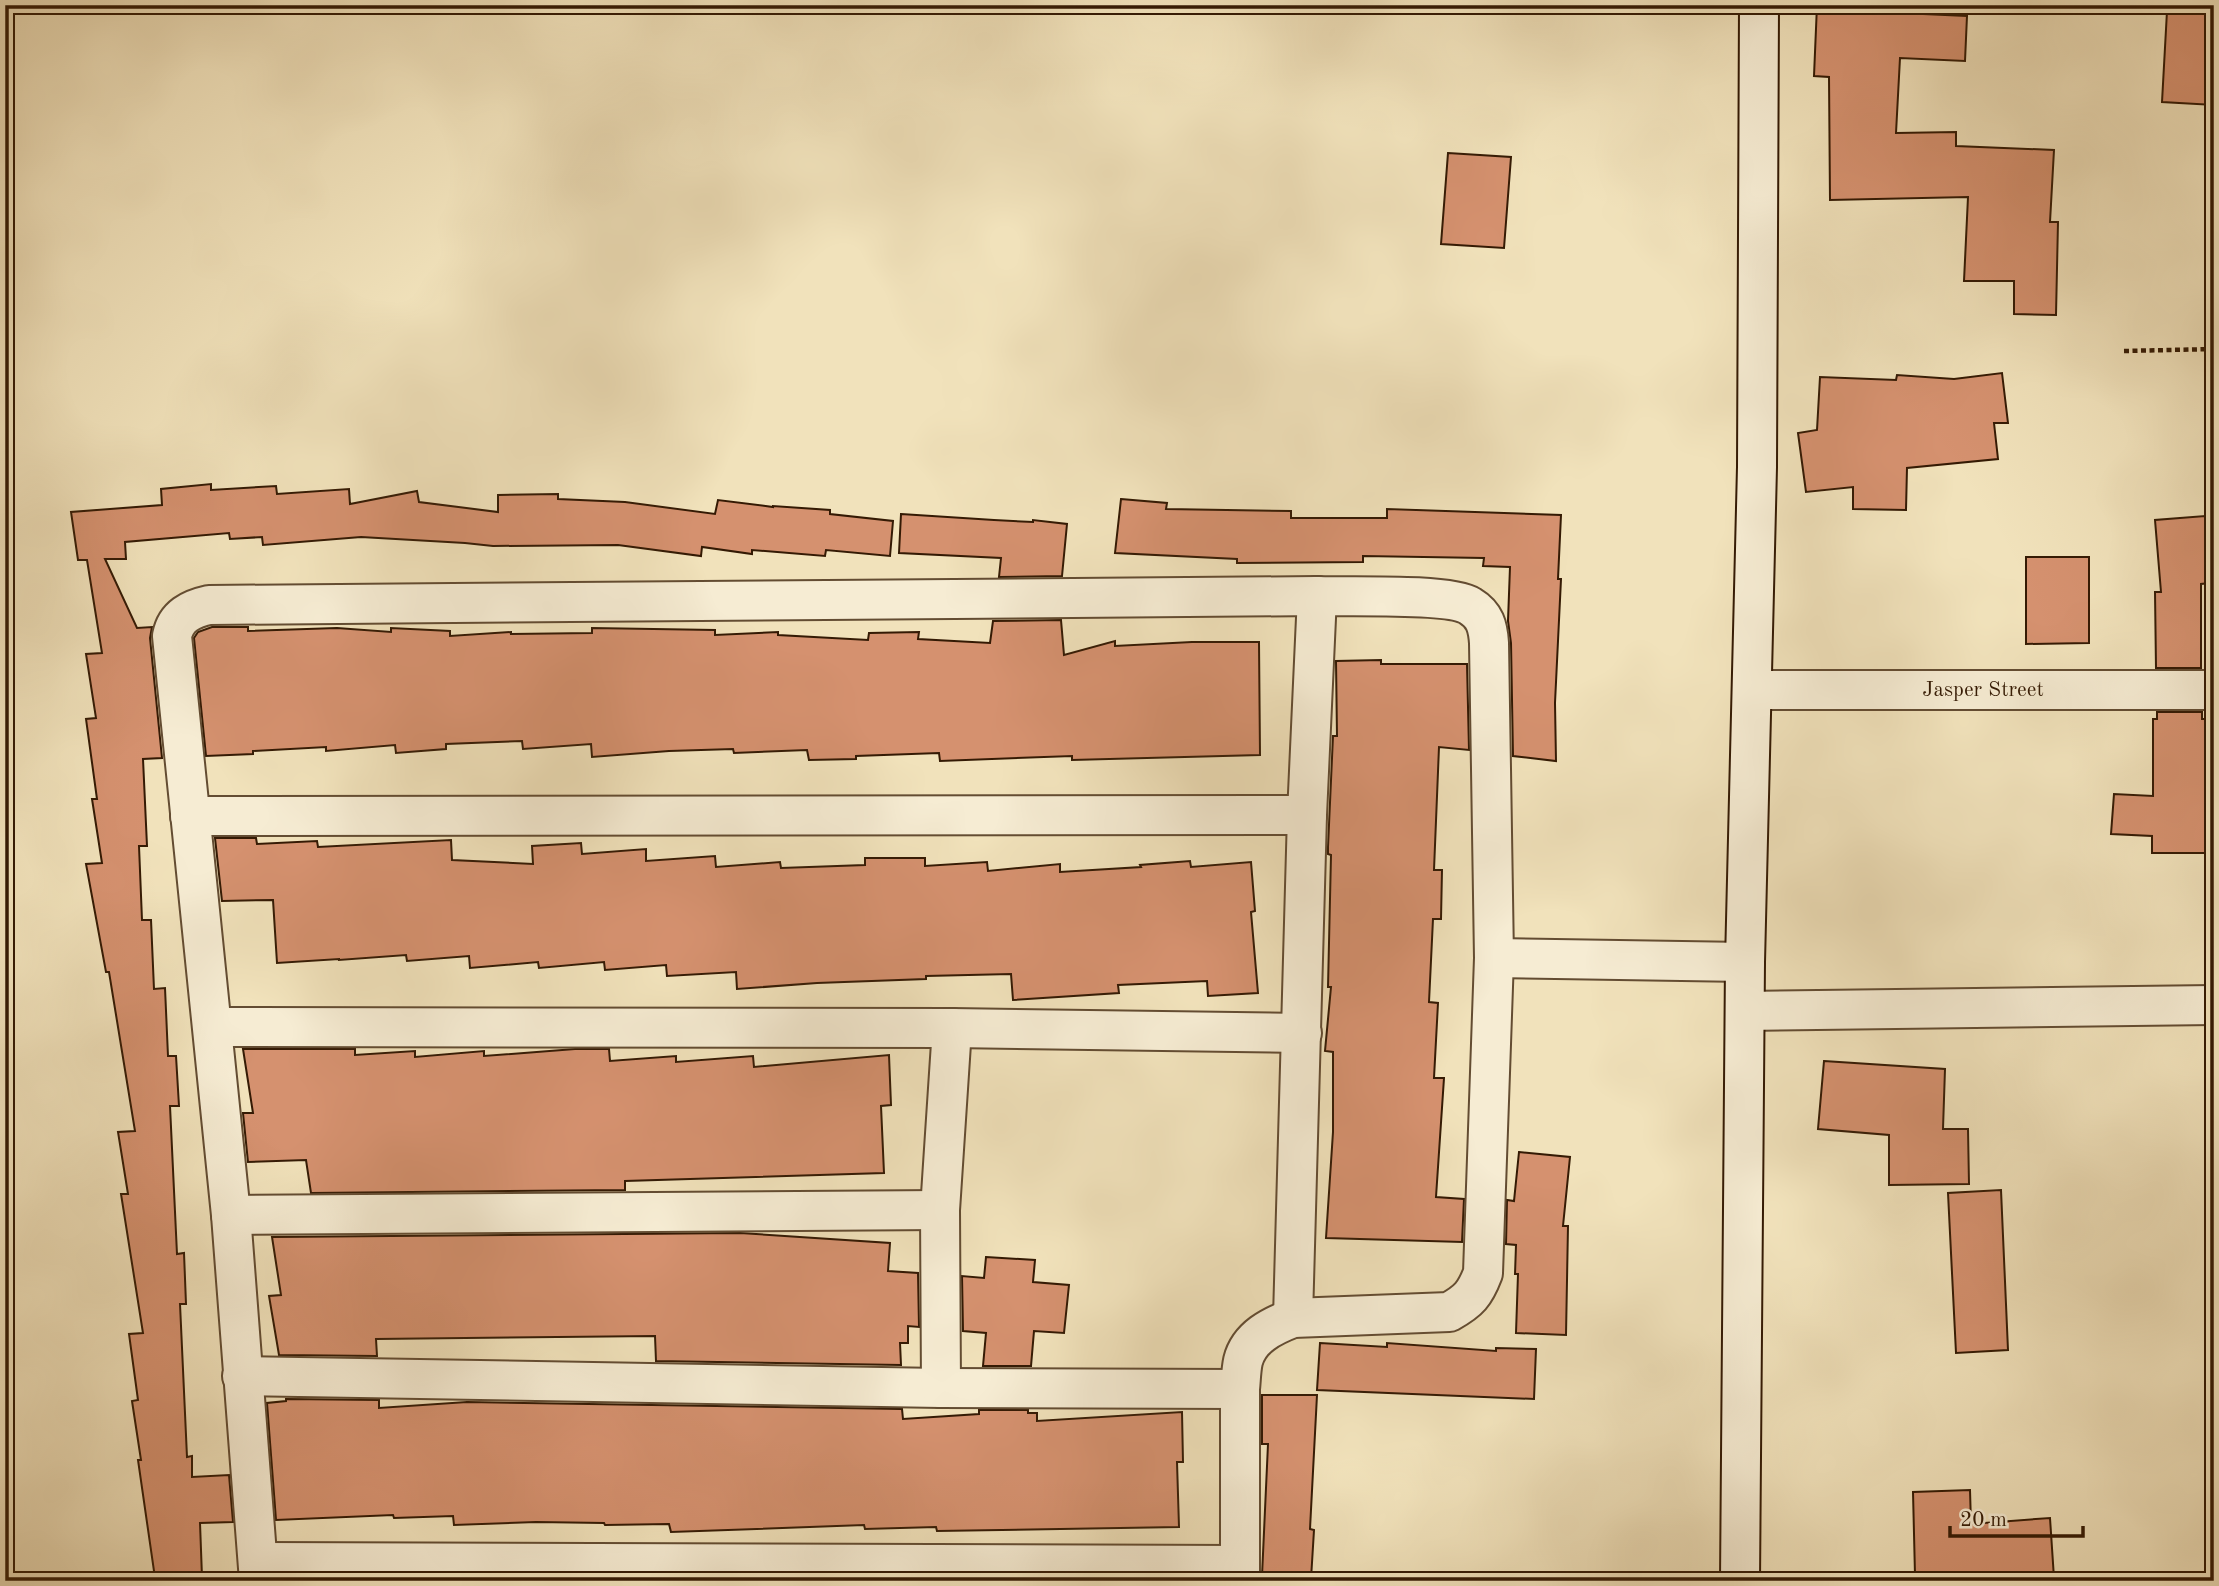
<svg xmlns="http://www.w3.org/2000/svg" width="2219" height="1586" font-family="'Old Standard TT',serif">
	<rect width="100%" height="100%" fill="#f1e2bb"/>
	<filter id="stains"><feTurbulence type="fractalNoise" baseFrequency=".00286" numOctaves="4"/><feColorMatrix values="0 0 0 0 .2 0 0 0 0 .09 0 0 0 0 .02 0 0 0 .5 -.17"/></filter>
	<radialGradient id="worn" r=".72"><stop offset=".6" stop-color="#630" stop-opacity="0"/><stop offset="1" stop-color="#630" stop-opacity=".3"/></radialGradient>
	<g fill="#d5916f" stroke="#341a04" stroke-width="2">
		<path d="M1817,5L1902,8V13L1967,16L1965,61L1900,58L1896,133L1956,132V146L2054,150L2050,222H2058L2056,315L2014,314V281H1964L1968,197L1830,200L1829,77L1814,76Z"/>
		<path d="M2167,11L2214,13V105L2162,102Z"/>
		<path d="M1448,153L1511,157L1504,248L1441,244Z"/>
		<path d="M2002,373L2008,423H1994L1998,459L1907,468L1906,510L1853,509V487L1806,492L1798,433L1817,430L1820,377L1896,380L1897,375L1954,379Z"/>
		<path d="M211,484V490L276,486L277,494L349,489L350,504L417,491L419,502L498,512V495L558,494V499L625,502L715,514L718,500L773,507V506L830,510V514L893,521L890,556L826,550L825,556L752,550V554L702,547L701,556L618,545L493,546L465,543L361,537L263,545L262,537L230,539L229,533L125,542L126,559H105L137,628L152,627L150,638L162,758L143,759L147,846H139L142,920H151L154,989L165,988L168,1056H176L179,1106H170L177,1254L184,1253L186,1304H180L187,1457L192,1456V1477L229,1475L233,1522L200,1523L202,1577L155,1578L138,1460H141L132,1401L138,1400L129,1334L143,1333L121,1194H128L118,1132L135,1131L109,972H106L86,864L102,863L92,799H97L86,719L96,718L86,654L102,653L87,560H78L71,512L162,505L161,489Z"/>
		<path d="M1121,499L1167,503L1166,509L1291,511V518H1387V509L1561,515L1558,579H1561L1555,703L1556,761L1513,756L1511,643L1508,621L1510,567L1483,566L1484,558L1363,556V562L1237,563V559L1115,553Z"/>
		<path d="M901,514L994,520L1033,522V520L1067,524L1062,576L999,577L1001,558L899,553Z"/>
		<path d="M2205,516L2210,583L2201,584V668H2156L2155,592H2161L2155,520Z"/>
		<path d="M2026,557H2089V643L2026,644Z"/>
		<path d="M1061,620L1064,655L1115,641V646L1192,642H1259L1260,755L1072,760V756L940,761L939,753L856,756V759L809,760L807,750L734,753L733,749L669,751L592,757L591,744L523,749L522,741L446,744V749L396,753L395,745L326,751V747L253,751V754L206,756L194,638L198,632L212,627H248V631L337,628L391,632V628L450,631V636L511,632V634L592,633V628L715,630V635L778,632V635L868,640L869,633L919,632L918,639L990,643L993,621Z"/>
		<path d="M1381,660V664H1467L1469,750L1439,747L1434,870H1442L1441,919H1433L1429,1002L1438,1003L1434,1078H1444L1436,1197L1464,1199L1462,1242L1326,1238L1333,1132V1052L1325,1051L1331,987H1328L1331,855L1328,854V847L1333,736H1337L1336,661Z"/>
		<path d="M2157,712H2202V719H2213L2212,853H2152V836L2111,834L2114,794L2153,796V719H2157Z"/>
		<path d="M215,838H256L257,844L317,841L318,847L451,840L452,860L533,864L532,846L581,843L582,854L646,849V861L715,856L716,867L780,862L781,868L865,865V858H925V866L987,862L988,871L1060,864V872L1141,867L1140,865L1190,861L1191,867L1251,862L1255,911L1251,912L1258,993L1208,996L1207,981L1118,985L1119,993L1013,1000L1011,974L926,976V979L817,983L737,989L736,972L667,976L666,965L605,970L604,962L539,968L538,962L470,968L469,956L407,961L406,955L339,960V959L277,963L273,900L222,901Z"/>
		<path d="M243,1049H355V1055L415,1051V1057L484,1051V1056L575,1049H609L610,1061L676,1056V1062L753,1056L754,1067L889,1055L891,1105L881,1106L884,1173L625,1181V1190L311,1193L306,1160L248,1162L243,1113H253Z"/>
		<path d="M1824,1061L1945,1069L1943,1129H1968L1969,1184L1889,1185V1135L1818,1129Z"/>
		<path d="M1519,1152L1570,1157L1563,1226H1568L1566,1335L1516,1333L1518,1274H1515L1516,1245L1506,1244L1507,1200L1514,1201Z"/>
		<path d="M2001,1190L2008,1350L1956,1353L1948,1193Z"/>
		<path d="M740,1233L890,1243L888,1271L918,1273L919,1327L908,1326V1343H900L901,1365L656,1361L655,1336L376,1339L377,1356L279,1355L269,1296L281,1295L272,1237Z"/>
		<path d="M986,1257L1035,1260L1033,1282L1069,1285L1064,1333L1034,1331L1031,1366H983L986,1333L963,1331L962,1276L984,1278Z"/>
		<path d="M1320,1343L1387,1347V1343L1496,1351V1348L1536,1349L1534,1399L1317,1390Z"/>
		<path d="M1262,1395H1317L1310,1529L1314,1530L1311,1579L1262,1576L1268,1444H1262Z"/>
		<path d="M286,1399L379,1400V1408L467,1402L902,1409L903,1419L979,1414V1410H1028V1413H1037V1421L1182,1412L1183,1462H1177L1179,1527L937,1531L936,1527L865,1529L864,1525L671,1532L669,1524L605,1525L604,1523L536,1522L454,1525L453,1516L394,1518L393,1515L276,1520L267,1403L286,1401Z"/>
		<path d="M1970,1490L1971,1524L2050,1518L2054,1578L1997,1581L1996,1573L1915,1575L1913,1492Z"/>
	</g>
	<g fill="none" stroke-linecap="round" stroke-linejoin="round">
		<g stroke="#634c32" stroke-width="42">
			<g id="street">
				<path id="s1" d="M1752,690H2214"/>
				<path d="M190,816L1307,815"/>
				<path d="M1494,958L1745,962"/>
				<path d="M1745,1011L2214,1005"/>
				<path d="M213,1027L952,1028L1302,1033"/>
				<path d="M231,1215L940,1210"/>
				<path d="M1293,1318L1307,815L1317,596"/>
				<path d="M242,1376L941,1388L1240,1389"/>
				<path d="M941,1388L940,1210L952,1028"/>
				<path d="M258,1562L1240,1565"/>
				<path d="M259,1581L231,1215L172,636C176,616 191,609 209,605L1317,596C1347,597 1450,593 1470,606C1485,615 1488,627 1489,643L1494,958L1483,1273C1475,1294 1469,1301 1449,1312L1293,1318C1272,1326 1249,1337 1243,1361C1241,1370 1241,1380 1240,1389V1581"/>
			</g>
		</g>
		<g stroke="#341a04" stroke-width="42">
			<path id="secondary" d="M1740,1581L1745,962L1757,467L1759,5"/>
		</g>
		<path stroke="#341a04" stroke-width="4.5" stroke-dasharray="5 3.5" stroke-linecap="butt" d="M2124,351L2214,349"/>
		<use href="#street" stroke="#f6ecd3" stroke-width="38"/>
		<use href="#secondary" stroke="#f6ecd3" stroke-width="38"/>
	</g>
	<g text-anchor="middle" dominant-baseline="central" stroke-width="5" stroke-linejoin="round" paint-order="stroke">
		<g font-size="21" fill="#341a04" stroke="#f6ecd3">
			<text stroke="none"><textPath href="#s1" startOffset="231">Jasper Street</textPath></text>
		</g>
	</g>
	<rect width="2219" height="1586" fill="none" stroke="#f1e2bb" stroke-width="28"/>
	<rect x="7" y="7" width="2205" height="1572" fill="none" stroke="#341a04" stroke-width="3.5"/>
	<rect x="14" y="14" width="2191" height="1558" fill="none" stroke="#341a04" stroke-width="2"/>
	<path d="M1950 1526v10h133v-10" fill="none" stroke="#341a04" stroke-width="3.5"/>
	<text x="1960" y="1526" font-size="21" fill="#341a04" stroke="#f6ecd3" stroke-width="5" paint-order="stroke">20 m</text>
	<rect width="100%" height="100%" filter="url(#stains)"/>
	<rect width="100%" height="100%" fill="url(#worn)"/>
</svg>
